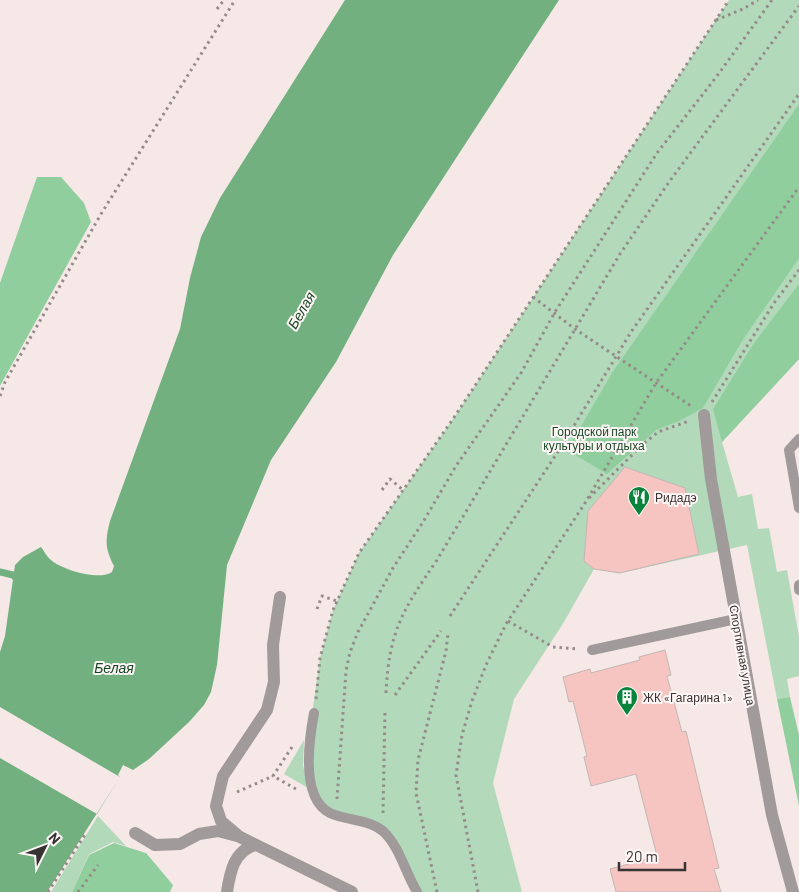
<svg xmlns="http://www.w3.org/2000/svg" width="799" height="892" font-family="Barlow,sans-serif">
	<rect width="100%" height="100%" fill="#f5e8e7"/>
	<g fill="#b2d9b9">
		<path d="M729,0H799V359L722,442L738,497L752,494L758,529L769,528L777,572L787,570L799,637V676L787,679L790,697L777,699L747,545L620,573L594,569L564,622L514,699L493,783L522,892H417L383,831L346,818L318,801L307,749L320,658L333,610L359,553L453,419Z"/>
		<path d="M304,740L303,765L308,788L284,774Z"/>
		<path d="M98,816L126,846L113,842L89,854L72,892H51Z"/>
	</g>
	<g fill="#90cf9d">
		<path d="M799,104V258L742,341L703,408L679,421L656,430L607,474L567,450L612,373Z"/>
		<path d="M37,177H61L84,203L91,222L0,386V283Z"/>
		<path d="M799,284V359L722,442L713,409L754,343Z"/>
		<path d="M790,697L799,735V806L777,699Z"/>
		<path d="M114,843L146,853L173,885L170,892H72L89,855Z"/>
	</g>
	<path fill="#72b080" d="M345,0H559L393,255L336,362L271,460L227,565L217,665L211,692L204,705L189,722L149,759L133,770L123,765L118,775L120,777L47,892H0V758L97,814L120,777L0,707V652L5,636L15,565L23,557L41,547C44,551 47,557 51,560C62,570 100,581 112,572L114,566C105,548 105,541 110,521L180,329L190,278L201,237L220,198Z"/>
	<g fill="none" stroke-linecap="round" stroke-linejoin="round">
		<path stroke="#72b080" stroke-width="7" d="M0,572L13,575L19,581"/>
	</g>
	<g fill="#f6c4c1" stroke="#c3b7b6">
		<path d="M625,467L685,488L699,554L620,573L594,569L584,561L588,511Z"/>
		<path d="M665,650L671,675L667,676L682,732L686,731L719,868L714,869L721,892H616L610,869L657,856L636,774L591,786L584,757L587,756L573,701L569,702L563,677L590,669L591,673L640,660L639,657Z"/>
	</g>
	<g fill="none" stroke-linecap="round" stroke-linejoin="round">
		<g stroke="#948b8a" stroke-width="3" stroke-dasharray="2.5 4" stroke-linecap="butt">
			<path d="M217,9L224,0"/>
			<path d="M716,20L743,9L758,0"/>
			<path d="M533,297L575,329L691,406"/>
			<path d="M0,396L5,382L101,214L235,0"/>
			<path d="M712,402L774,303L799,270"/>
			<path d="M382,490L390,479L403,490"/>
			<path d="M589,498L642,445L658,432L689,421"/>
			<path d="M317,609L322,596L337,601"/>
			<path d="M450,616L561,447L631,332L799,94"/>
			<path d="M508,621L553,647L578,649"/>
			<path d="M386,693C389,630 403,610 437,560L620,254L669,182L799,6"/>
			<path d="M395,695L441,631"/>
			<path d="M316,699L320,658L333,610L359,553L453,419L729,0"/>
			<path d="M292,747L273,776L296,789"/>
			<path d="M237,792L273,776"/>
			<path d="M337,799L346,671L350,652L358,632L393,568L423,522L456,466L521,373L555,312L657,153L717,76L772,0"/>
			<path d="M383,813L385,710"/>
			<path d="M48,892L86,833"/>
			<path d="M78,892L98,865"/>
			<path d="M437,892L416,793L418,760L446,651L448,633"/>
			<path d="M478,892L456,775L462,735L472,701L486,665L506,624L585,503L656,383L799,187"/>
		</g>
		<g stroke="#a09a9a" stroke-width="10">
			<path d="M799,439L789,450L799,508"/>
			<path d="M799,585V590"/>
			<path d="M592,650L736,619"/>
			<path d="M314,713C309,740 300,798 330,813C347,821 370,819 384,832C400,848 405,872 417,892"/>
		</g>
		<g stroke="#a09a9a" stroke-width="12">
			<path d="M704,415L711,479L772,815L793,892"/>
			<path d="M280,597L273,645L274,682L267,710L223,776L216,806L221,821L240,837L352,892"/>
			<path d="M135,833L155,845L180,844L199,834L218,831L237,836"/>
			<path d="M227,892C230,872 234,851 255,845"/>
		</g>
	</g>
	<defs>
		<g id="restaurant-pin" transform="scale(1.125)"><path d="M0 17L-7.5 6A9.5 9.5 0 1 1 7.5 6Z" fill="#07833c" stroke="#fff7f6"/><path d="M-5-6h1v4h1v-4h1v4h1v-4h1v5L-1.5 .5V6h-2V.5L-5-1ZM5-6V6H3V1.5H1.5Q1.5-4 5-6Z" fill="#fff"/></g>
		<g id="building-pin" transform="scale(1.125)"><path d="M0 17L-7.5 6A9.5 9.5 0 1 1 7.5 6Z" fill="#07833c" stroke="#fff7f6"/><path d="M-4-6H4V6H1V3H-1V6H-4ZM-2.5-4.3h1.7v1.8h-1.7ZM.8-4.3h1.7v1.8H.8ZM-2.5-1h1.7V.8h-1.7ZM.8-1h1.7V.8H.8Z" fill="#fff"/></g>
	</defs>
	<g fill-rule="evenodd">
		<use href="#restaurant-pin" x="639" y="497"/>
		<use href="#building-pin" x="627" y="697"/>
	</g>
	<g text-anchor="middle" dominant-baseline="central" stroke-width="4" stroke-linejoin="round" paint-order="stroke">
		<g font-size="12" fill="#1a4827" stroke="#fff7f6">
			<text x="594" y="431">Городской парк<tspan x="594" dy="14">культуры и отдыха</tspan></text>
		</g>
		<g font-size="12" fill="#383333" stroke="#fff7f6" text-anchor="start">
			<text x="655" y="497">Ридадэ</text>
			<text x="643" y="697">ЖК «Гагарина 1»</text>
		</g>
		<g font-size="12" fill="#383333" stroke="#fff7f6">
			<text transform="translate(743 655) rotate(80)">Спортивная улица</text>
		</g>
		<g font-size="14" font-style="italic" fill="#174524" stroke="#fff7f6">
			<text transform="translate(301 310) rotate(-60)">Белая</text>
			<text x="114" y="667">Белая</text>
		</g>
	</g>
	<g transform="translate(45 847) rotate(48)" stroke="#fff7f6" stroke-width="4" paint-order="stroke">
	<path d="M0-4L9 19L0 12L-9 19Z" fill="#383333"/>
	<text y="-8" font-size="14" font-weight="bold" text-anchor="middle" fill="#383333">N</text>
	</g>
	<path d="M619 862v8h66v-8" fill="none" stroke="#383333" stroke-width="2.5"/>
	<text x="626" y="862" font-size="15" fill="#383333" stroke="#fff7f6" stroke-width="4" paint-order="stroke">20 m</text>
</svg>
